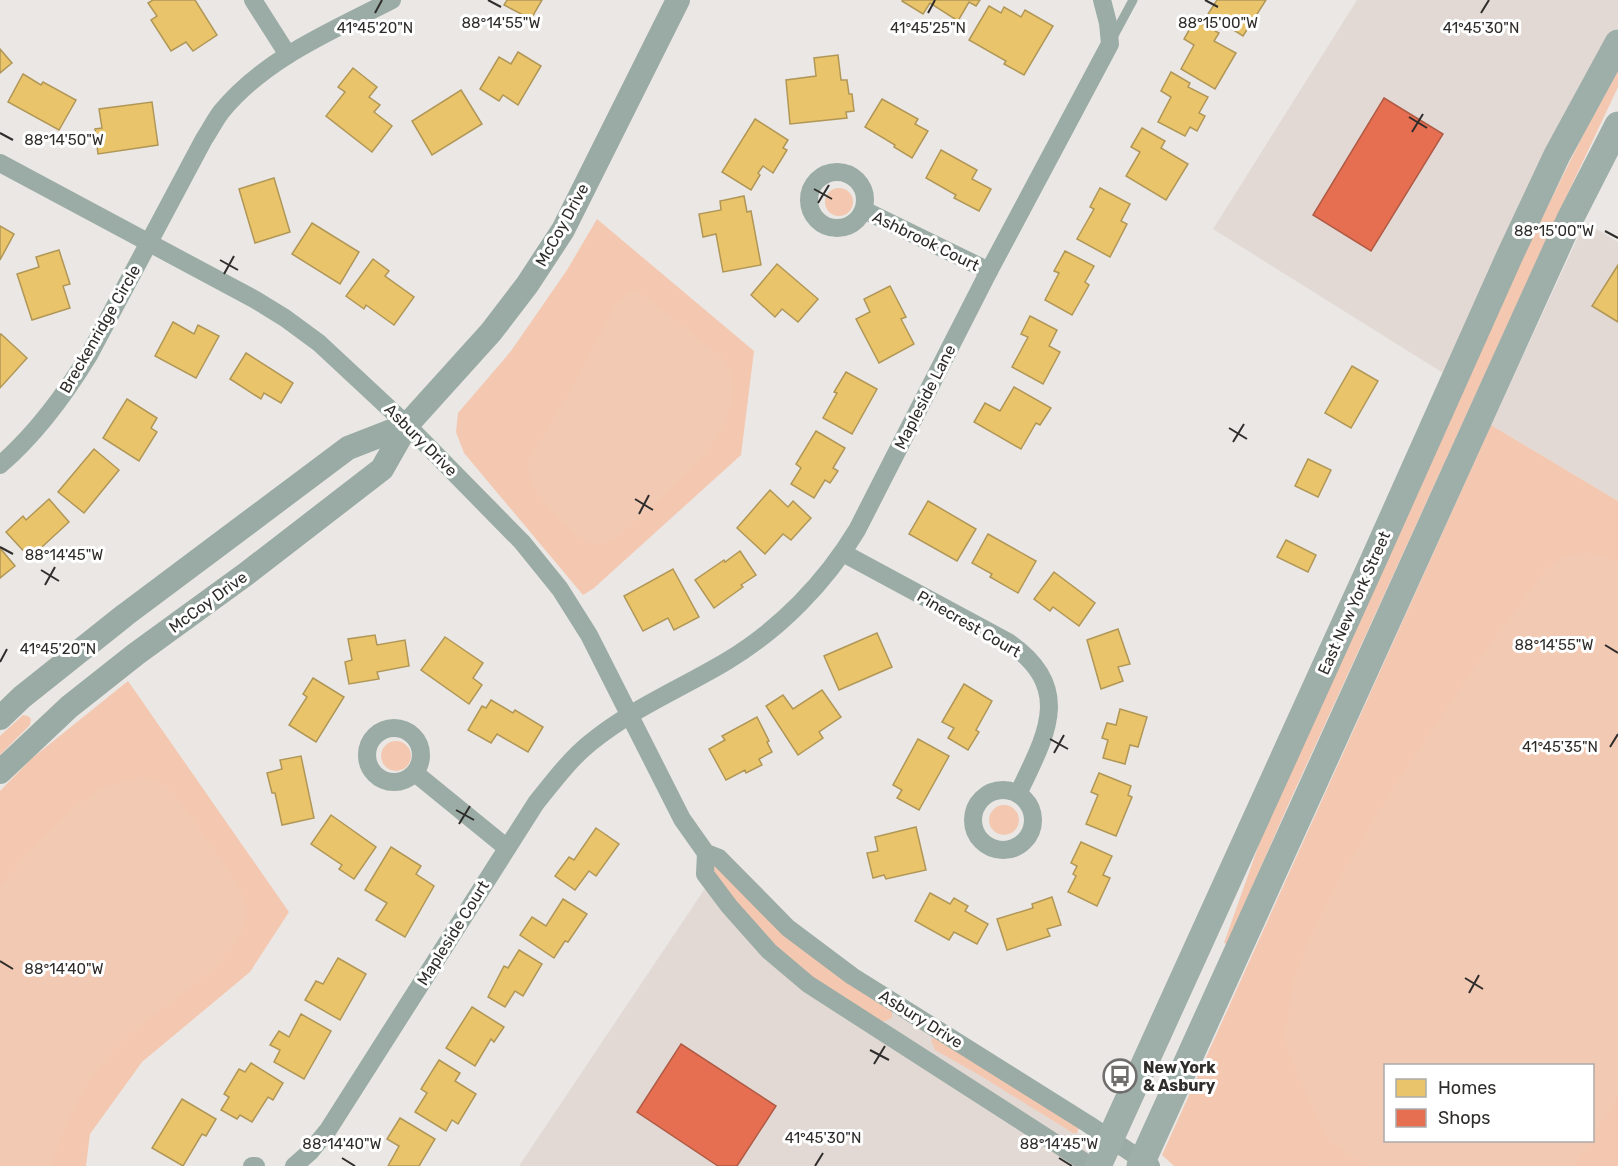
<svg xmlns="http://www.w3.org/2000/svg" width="1618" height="1166" font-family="Rubik,sans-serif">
	<rect width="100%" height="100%" fill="#eae7e5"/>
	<g fill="#e2d9d4">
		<path d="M1357,0H1618V28L1597,60L1443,373L1213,229Z"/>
		<path d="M1585,222L1618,242V501L1491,425Z"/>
		<path d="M720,866L793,944L1093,1142L1082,1166H519Z"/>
	</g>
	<g fill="#f4c8b0" fill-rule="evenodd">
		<path d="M1618,71V87L1553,225L1289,803L1227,944L1224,943L1262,836L1521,260L1584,133Z"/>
		<circle cx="839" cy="202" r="14"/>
		<path d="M597,219L754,351L741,455L594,588L583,595L464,453L456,432L458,413L511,351L567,270Z"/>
		<path d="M1491,425L1618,501V1166H1174L1162,1155ZM1386,1066H1592V1140H1386Z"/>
		<path d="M128,681L289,912L250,972L142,1062L90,1134L86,1166H0V791L31,759Z"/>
		<path d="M23,715L28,716L31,719L30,725L0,755V736Z"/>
		<circle cx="396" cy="756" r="15"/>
		<circle cx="1004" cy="820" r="15"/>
		<path d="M711,860L892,1010V1018L885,1021H878L810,976L761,932L710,868Z"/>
		<path d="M936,1036L1079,1128L1077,1133H1073L981,1076L935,1050L931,1040Z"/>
	</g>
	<g fill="#f2c9b3">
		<path d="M631,291H637L645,296L723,358C766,419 661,497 621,534C614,538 605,545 596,544C574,542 530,492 528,470C527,469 528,463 528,461L560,409L617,303Z"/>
		<path d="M1586,552L1618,561V1096L1593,1136L1592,1066H1386V1140L1590,1141L1574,1166H1369L1354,1158L1329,1140L1321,1126L1290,1056L1285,1037L1293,982L1307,946L1347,866L1390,793L1481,657L1545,570L1564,556Z"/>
		<path d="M144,778C148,779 153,780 157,781C177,790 195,823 207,840C218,856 244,888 246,907C252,950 177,997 147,1020C130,1034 115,1048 102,1064C77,1095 63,1130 51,1166H0V886C29,854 78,792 120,782C128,780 136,779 144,778Z"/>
	</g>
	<g fill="#e9c46a" stroke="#b19757" stroke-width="1.5">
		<path d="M153,0H195L217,35L193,51L186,42L171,51L151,20L157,16L148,3Z"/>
		<path d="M507,0H542L531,19L504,5Z"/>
		<path d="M903,0H980L976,6L969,2L958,21L930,3L923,14L902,1Z"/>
		<path d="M1217,0H1266L1243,36L1208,14Z"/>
		<path d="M989,6L1001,13L1004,7L1021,17L1025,10L1053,26L1024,75L1004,64L1006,61L969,40Z"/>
		<path d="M1195,20L1219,33L1214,41L1236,53L1215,89L1181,69L1194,45L1184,39Z"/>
		<path d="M0,49L12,63L0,73Z"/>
		<path d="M518,52L541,66L518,105L503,95L499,101L480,89L499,57L511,64Z"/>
		<path d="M838,55L841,80H847L849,94H852L854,111L846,112L847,118L790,124L786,80L816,76L814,58Z"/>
		<path d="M353,68L377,87L369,97L380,105L374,112L392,126L372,152L326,116L345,92L338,87Z"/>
		<path d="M1171,72L1190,83L1188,87L1208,97L1199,113L1205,116L1197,131L1190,127L1185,136L1158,122L1171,97L1161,91Z"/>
		<path d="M23,74L41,85L43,82L76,100L59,130L8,102Z"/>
		<path d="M461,90L482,124L432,155L412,121Z"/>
		<path d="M882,99L918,119L915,124L928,131L912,158L894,147L895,145L865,127Z"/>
		<path d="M152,102L158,145L98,154L95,129L102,128L99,109Z"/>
		<path d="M755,119L788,140L783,148L787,150L773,173L763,166L758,173L760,175L751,190L722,172Z"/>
		<path d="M1142,128L1165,141L1161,148L1188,164L1166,200L1126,176L1140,152L1131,147Z"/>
		<path d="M941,150L977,170L972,179L991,189L979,211L954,198L956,195L926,178Z"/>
		<path d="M274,178L290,232L255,243L239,189Z"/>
		<path d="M1100,188L1130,204L1121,221L1127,224L1110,257L1077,239L1094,209L1090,207Z"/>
		<path d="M744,196L747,212L751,211L761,265L723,272L716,234L703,237L699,214L721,210L720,201Z"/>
		<path d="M312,223L359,252L340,284L292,254Z"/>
		<path d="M0,226L14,234L0,260Z"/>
		<path d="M59,250L70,284L63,286L70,308L32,320L17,274L39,267L36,257Z"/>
		<path d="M1065,251L1094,266L1085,282L1089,285L1072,315L1045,300L1059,273L1054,271Z"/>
		<path d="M373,259L389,271L385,276L414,297L394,325L366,305L364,309L346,296Z"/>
		<path d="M777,264L818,299L798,322L782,309L775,317L751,295Z"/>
		<path d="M1618,265V322L1592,306Z"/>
		<path d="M890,286L906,317L901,319L914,344L879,363L856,319L870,312L864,299Z"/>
		<path d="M1030,316L1057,330L1049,346L1060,352L1043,384L1012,367L1028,337L1021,334Z"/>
		<path d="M173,322L194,334L198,325L219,336L196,378L155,356Z"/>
		<path d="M1,334L27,358L0,388V336Z"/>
		<path d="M246,353L293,383L281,403L264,393L261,399L230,379Z"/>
		<path d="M1352,366L1378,381L1351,428L1325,413Z"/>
		<path d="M846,372L877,389L852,434L823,418L837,393L834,392Z"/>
		<path d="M1014,387L1051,408L1040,425L1036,423L1021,449L974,422L985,403L1000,411Z"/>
		<path d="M127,399L157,418L151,428L157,432L139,461L103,438Z"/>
		<path d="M816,431L845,448L833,468L838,471L830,483L825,480L814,498L791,484L801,468L796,464Z"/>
		<path d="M94,449L119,470L84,513L58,492Z"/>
		<path d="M1308,459L1331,470L1318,497L1295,486Z"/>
		<path d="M770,490L788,507L793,501L811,518L791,540L783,534L765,554L737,528Z"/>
		<path d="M49,499L69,522L30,558L6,532L23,516L26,520Z"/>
		<path d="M928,501L976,529L957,561L909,534Z"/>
		<path d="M988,534L1036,561L1018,593L990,577L992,574L972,563Z"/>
		<path d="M1286,540L1316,555L1308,572L1277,557Z"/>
		<path d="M0,548L15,566L0,578Z"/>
		<path d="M740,551L756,575L741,585L743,587L714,608L695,580L724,560L725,562Z"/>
		<path d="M673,569L699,617L674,630L668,618L643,631L624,596Z"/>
		<path d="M1054,572L1095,603L1079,626L1053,607L1050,611L1034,599Z"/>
		<path d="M1118,629L1130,664L1118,667L1123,681L1101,689L1087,640Z"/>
		<path d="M877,633L892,667L839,690L824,656Z"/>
		<path d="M375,635L377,645L405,640L409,666L377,672L379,679L349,684L345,662L352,660L348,639Z"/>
		<path d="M445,637L483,663L473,678L482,685L469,704L421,670Z"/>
		<path d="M313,678L344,697L316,742L289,725L307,697L303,694Z"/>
		<path d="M964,684L992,701L976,730L979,732L968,750L948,738L954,728L942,722Z"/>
		<path d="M822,690L841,717L819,732L823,738L798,755L766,706L783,695L793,709Z"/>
		<path d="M491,700L513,713L515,710L543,727L528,752L497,734L491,743L468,730L482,706L486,708Z"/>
		<path d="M1120,709L1147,717L1138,747L1130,745L1125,764L1103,758L1108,740L1102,738L1107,723L1116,725Z"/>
		<path d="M757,717L769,741L767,742L772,752L759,759L762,765L746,773L745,770L726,780L709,749L725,740L722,736Z"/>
		<path d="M918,739L949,756L919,810L897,798L902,790L893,785Z"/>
		<path d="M301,756L314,818L282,825L275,793H272L267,773L282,769L280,760Z"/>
		<path d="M1099,773L1131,786L1128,795L1132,797L1116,836L1086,824L1098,795L1091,792Z"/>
		<path d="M331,815L376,847L354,879L339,869L342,865L311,844Z"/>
		<path d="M916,827L926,870L886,879L884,875L873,878L867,853L878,851L875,837Z"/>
		<path d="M596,828L619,844L596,876L589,871L575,890L555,876L569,857L574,860Z"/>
		<path d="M1081,842L1112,856L1103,875L1110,878L1097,906L1068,892L1076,876L1073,874L1077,866L1071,863Z"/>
		<path d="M391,847L421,866L416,874L434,886L405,937L376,920L387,903L365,890Z"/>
		<path d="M930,893L950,904L954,898L968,906L965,911L988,924L977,944L954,932L949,940L915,921Z"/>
		<path d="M1052,897L1061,925L1047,929L1050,936L1007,950L997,919L1033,908L1032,904Z"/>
		<path d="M563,899L587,914L568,942L565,941L554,958L520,935L532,917L546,926Z"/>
		<path d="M519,950L542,964L523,996L515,991L505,1007L488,997L504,966L508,968Z"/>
		<path d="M338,958L366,974L340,1020L305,1000L316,981L323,984Z"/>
		<path d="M472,1007L504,1027L494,1042L491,1039L475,1066L446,1048Z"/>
		<path d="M301,1014L331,1031L304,1079L274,1062L280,1050L270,1045L279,1031L289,1037Z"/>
		<path d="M439,1060L460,1073L455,1081L476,1094L458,1124L452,1120L446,1131L415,1112L427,1093L421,1089Z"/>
		<path d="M251,1063L283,1083L273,1100L268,1097L252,1122L240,1115L237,1119L221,1110L229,1097L224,1094L239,1069L245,1072Z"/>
		<path d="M182,1099L216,1119L206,1136L202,1134L183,1166L152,1148Z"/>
		<path d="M400,1118L435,1139L419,1166H388L399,1146L387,1139Z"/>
	</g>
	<g fill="#e76f51" stroke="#b05b46" stroke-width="1.5">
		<path d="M1384,98L1443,134L1371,251L1313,215Z"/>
		<path d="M681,1044L776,1106L737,1166H718L637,1112Z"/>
	</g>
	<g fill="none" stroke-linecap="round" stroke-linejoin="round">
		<path stroke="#9aaca5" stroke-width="9" d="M1112,39L1133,0"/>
		<g stroke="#9aaca5" stroke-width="18">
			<path d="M253,0L288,55"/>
			<path d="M0,163L254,299L285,318L319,343L407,425L522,542L560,589L589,635L682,819L706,853L719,858L788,928L852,976L1088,1124L1151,1166"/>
			<circle cx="837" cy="200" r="28"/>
			<path d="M864,210L989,271"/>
			<path d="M0,465C36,434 64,396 89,355L204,139C210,130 215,120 221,112C265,58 332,31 392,0"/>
			<path d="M843,553L1008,642C1075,688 1046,735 1018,794"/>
			<circle cx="394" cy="755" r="27"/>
			<path d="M415,773L507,848"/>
			<circle cx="1003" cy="820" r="30"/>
			<path d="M706,853L705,874L729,906L769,951L808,984L1091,1166"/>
			<path d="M252,1166H256"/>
			<path d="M294,1166L310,1152L328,1130L536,803C553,782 569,760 590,743C631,709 682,688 727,661C780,629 825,583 857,530L989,271L1110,44L1108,23L1102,0"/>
		</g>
		<g stroke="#99aba4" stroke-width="24">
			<path d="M0,718L22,697L125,615L348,448L407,425"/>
			<path d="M0,772L69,707L136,654L246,574L382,469L407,425L491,332L527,285L563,230L678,0"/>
		</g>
		<g stroke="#9eaea9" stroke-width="27">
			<path d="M1098,1166L1374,559L1510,255L1557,155L1618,43"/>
			<path d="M1140,1166L1569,221L1618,125"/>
		</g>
	</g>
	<path fill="none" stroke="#2f2d2b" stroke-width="2" d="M488,0L501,7M1205,0L1218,7M375,13L382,0M928,13L935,0M1481,13L1489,0M1409,117L1427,128M1412,132L1423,114M0,133L13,140M814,189L832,199M818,203L829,185M1605,231L1618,238M220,260L238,270M224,274L234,256M1229,428L1247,439M1233,442L1244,424M635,499L653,510M639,514L649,495M0,547L13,554M41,570L59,581M45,585L55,567M1605,645L1618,653M0,662L7,649M1050,739L1068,749M1610,747L1618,734M1054,753L1064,735M456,810L474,820M459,824L470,806M0,961L13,969M1465,978L1483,989M1469,993L1479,975M870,1050L889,1060M874,1064L885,1046M342,1158L355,1166M1059,1158L1072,1166M815,1166L823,1153"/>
	<defs>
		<g id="bus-ring" transform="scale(1.725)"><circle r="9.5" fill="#fff" stroke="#706e6c" stroke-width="1.5"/><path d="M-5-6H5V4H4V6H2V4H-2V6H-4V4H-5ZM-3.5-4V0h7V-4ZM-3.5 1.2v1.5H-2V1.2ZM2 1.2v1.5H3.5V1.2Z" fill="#706e6c"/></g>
	</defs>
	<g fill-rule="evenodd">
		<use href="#bus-ring" x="1120" y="1076"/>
	</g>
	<g text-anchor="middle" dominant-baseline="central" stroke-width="6" stroke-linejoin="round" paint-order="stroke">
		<g font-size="16" fill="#2f2d2b" stroke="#fff">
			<text transform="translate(562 225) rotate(-61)">McCoy Drive</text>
			<text transform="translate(926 241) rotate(26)">Ashbrook Court</text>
			<text transform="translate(100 329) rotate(-60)">Breckenridge Circle</text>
			<text transform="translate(925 397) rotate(-63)">Mapleside Lane</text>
			<text transform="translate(421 440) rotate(45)">Asbury Drive</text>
			<text transform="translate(208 602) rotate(-36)">McCoy Drive</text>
			<text transform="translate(1354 603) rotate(-66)">East New York Street</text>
			<text transform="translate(969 624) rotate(30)">Pinecrest Court</text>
			<text transform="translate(453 933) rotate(-58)">Mapleside Court</text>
			<text transform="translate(921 1019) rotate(32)">Asbury Drive</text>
		</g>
		<g font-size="16" font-weight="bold" fill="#2f2d2b" stroke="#fff" text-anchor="start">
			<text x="1143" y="1067">New York<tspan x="1143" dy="18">&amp; Asbury</tspan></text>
		</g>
	</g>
	<g font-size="15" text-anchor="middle" fill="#2f2d2b" stroke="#fff" stroke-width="6" stroke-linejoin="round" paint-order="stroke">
		<text x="501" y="28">88°14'55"W</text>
		<text x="1218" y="28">88°15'00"W</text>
		<text x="375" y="33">41°45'20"N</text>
		<text x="928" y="33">41°45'25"N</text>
		<text x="1481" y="33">41°45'30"N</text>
		<text x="64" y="145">88°14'50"W</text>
		<text x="1554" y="236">88°15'00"W</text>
		<text x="64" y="560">88°14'45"W</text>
		<text x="1554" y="650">88°14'55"W</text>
		<text x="58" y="654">41°45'20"N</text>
		<text x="1560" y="752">41°45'35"N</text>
		<text x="64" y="974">88°14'40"W</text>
		<text x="823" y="1143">41°45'30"N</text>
		<text x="342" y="1149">88°14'40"W</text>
		<text x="1059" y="1149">88°14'45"W</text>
	</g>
	<rect x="1384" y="1064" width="210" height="78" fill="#ffffff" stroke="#acabaa" stroke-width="1.5"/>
	<rect x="1396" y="1079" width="30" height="18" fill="#e9c46a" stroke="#acabaa" stroke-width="1.5"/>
	<text x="1438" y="1094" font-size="18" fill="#2f2d2b">Homes</text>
	<rect x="1396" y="1109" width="30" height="18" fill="#e76f51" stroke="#acabaa" stroke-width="1.5"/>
	<text x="1438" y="1124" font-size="18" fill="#2f2d2b">Shops</text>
</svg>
